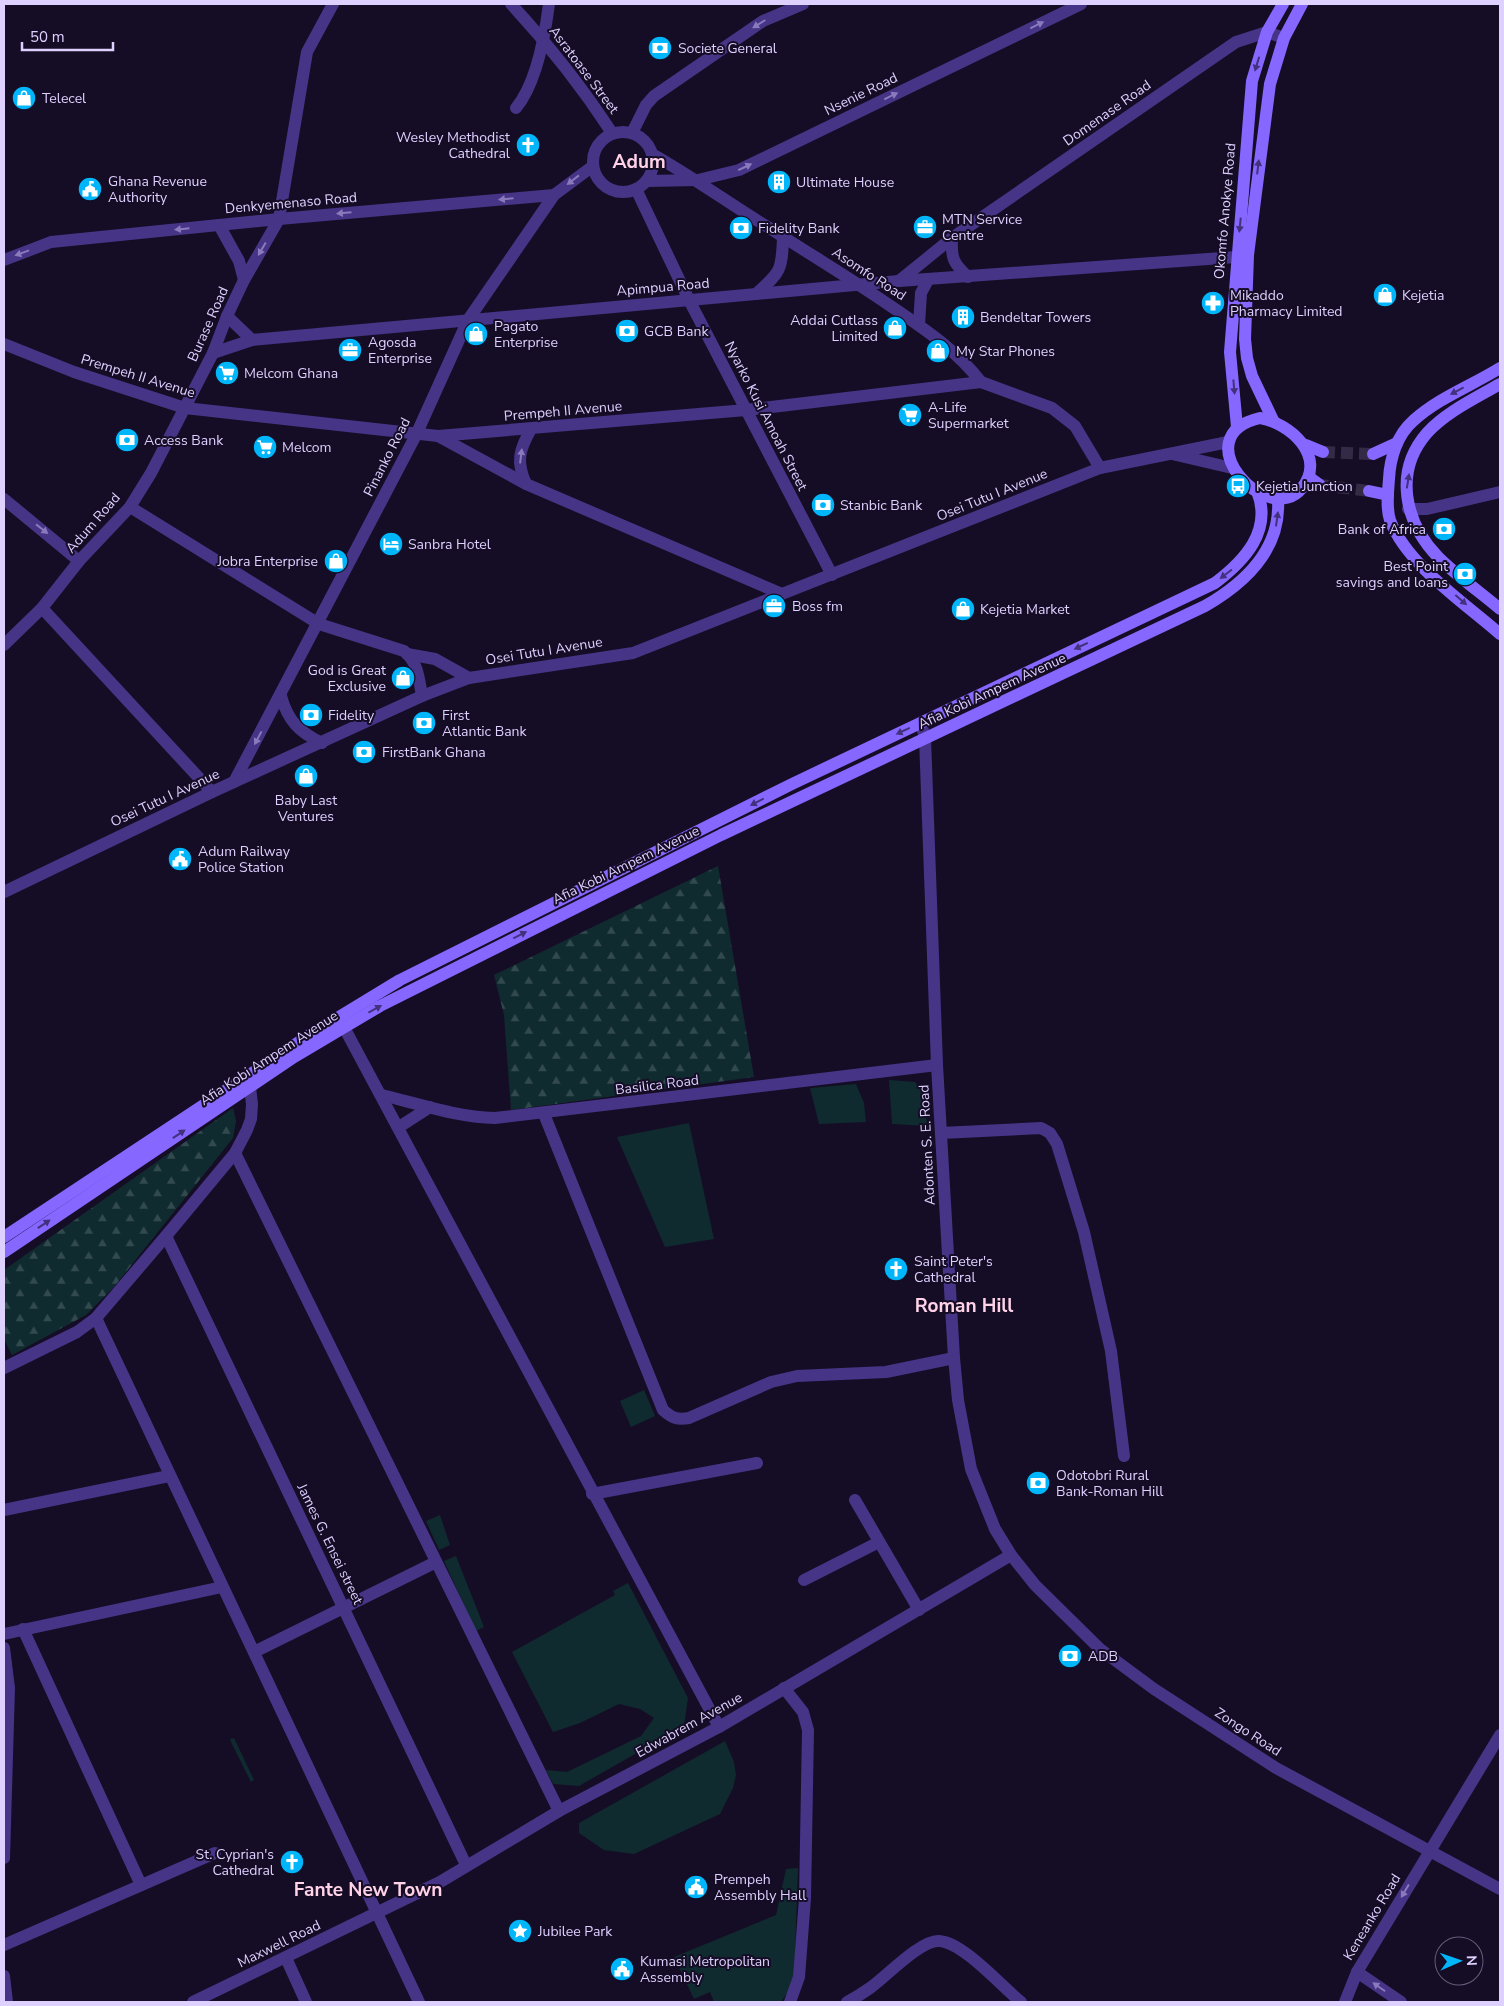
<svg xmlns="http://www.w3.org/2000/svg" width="1504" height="2006" font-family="'Nunito Sans',sans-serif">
	<defs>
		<pattern id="forest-firs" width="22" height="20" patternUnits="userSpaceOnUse" patternTransform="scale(1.25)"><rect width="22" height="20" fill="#0f2b2f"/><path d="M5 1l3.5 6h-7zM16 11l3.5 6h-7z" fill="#32494e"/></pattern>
	</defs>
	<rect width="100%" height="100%" fill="#150d25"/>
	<g fill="#0f2b2f">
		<path d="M889,1080L915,1082L924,1094L927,1126L892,1124Z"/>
		<path d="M856,1084L864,1103L866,1122L819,1124L810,1088Z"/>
		<path d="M689,1123L714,1239L665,1247L617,1137Z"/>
		<path d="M644,1390L655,1416L631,1427L620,1401Z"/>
		<path d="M440,1515L450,1545L439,1550L426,1521Z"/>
		<path d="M456,1556L484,1627L476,1631L444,1561Z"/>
		<path d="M628,1583L688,1698L684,1726L579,1786L553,1784L546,1770L567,1772L641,1736L654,1718L640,1709L619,1704L580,1723L553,1732L512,1652L615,1595L613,1591Z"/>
		<path d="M234,1738L254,1780L251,1782L231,1742L230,1739Z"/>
		<path d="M725,1741L734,1762L736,1775L733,1788L720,1814L634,1854L604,1850L579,1833V1823Z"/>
		<path d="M798,1868L794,1983L781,2002H714L710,1992L694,1999L674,1957L776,1915L786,1869Z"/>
	</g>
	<g fill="url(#forest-firs)">
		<path d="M718,866L754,1077L511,1110L504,1015L494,975Z"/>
		<path d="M233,1108L236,1121L233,1138L114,1287L86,1315L12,1355L4,1339V1270Z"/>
	</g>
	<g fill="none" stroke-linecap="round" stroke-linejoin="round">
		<g stroke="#332a46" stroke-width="12" stroke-dasharray="12 6" stroke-linecap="butt">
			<path d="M1323,452L1373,454"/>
			<path d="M1320,485L1369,491"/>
		</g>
		<g stroke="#463487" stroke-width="12">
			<path d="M516,108C536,84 545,35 549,4"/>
			<path d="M632,133L646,105L654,96L763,21L803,4"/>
			<path d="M652,154C693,177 731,205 771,229C811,255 853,280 892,307C926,330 956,350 981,382"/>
			<path d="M647,181L698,180L739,170L1081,4"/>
			<path d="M219,225L239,261L244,280"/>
			<path d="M952,238C951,258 953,263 968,277"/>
			<path d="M4,260L51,242L279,219L554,195"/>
			<path d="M899,281L952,238L1236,42L1267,32L1284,38"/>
			<path d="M756,294C781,272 782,270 783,237"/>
			<path d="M227,316L252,340"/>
			<path d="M919,325L921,293L928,280"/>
			<path d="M213,353L252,340L899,281L1236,257"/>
			<path d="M438,436L526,484L782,594"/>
			<path d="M526,484C516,462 519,450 531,429"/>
			<path d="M4,499L79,561"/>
			<path d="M130,507L319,624L404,651C418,662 419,679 422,696"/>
			<path d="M42,608L212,792"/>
			<path d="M4,645L42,608L79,561L130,507L151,473L213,353L227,316L244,280L279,219L307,52L333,4"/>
			<path d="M407,654L435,659L469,678"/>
			<path d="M281,696C288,721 299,732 322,743"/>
			<path d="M234,782L416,435L468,320L554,195L593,166"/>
			<path d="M339,1018L719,1727"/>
			<path d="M382,1095C419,1104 457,1117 495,1118L937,1065"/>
			<path d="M544,1114L663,1410C672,1418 677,1420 689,1418L771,1382L797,1376L886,1372L954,1358"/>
			<path d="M399,1127L430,1107"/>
			<path d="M941,1133L1041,1128L1050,1133L1057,1144L1084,1232L1111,1351L1124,1456"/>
			<path d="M235,1153L559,1811"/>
			<path d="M166,1236L466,1865"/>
			<path d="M96,1318L419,2002"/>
			<path d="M4,1368L77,1332L96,1318L166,1236L235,1153L247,1130L251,1119L252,1104L250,1087L245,1080"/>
			<path d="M592,1494L757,1463"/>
			<path d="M855,1500L919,1610"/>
			<path d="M4,1510L169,1476"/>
			<path d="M804,1580L879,1542"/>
			<path d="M23,1629L141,1885"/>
			<path d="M4,1634L222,1587"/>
			<path d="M4,1648L9,1688L4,1858"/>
			<path d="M254,1652L436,1562"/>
			<path d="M784,1688L803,1712L808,1730L805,1898L799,1977L790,2002"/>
			<path d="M4,1945L215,1853"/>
			<path d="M286,1958L306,2002"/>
			<path d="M1357,1972L1401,2002"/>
			<path d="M4,1976L7,2002"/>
			<path d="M847,2002C855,1998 863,1993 870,1988C886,1977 920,1940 939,1941C963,1942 1002,1987 1021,2002"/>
		</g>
		<g stroke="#463487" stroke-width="12">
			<path d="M511,4C548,44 582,87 612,133"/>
			<circle cx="623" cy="162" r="30"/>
			<path d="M636,189L689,300L832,575"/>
			<path d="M4,344L74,372L185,408L438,436L746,410L981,382L1052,408L1075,426L1100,468"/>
			<path d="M1172,454L1232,468"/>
			<path d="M1408,509H1427L1500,492"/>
			<path d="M921,723L925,738L937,1065L954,1358L958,1400L971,1469L995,1529L1011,1555L1035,1585L1100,1649L1154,1689L1276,1768L1500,1889"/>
			<path d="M4,892L212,792L422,696L469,678L633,653L1100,468L1228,442"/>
			<path d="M193,2002L440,1882L559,1811L719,1727L1011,1555"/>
			<path d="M1345,2002L1357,1972L1500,1735"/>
		</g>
		<g stroke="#8667ff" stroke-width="12">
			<path d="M1500,368C1471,386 1438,398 1413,421C1397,435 1390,458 1389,479C1388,492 1386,508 1390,520C1407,565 1465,603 1500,634"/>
			<path d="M1500,384C1476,398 1446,412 1427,433C1393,472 1405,523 1438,557C1457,576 1480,592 1500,609"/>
			<path d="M1260,418C1290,423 1327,456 1302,488C1268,530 1182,436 1260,418Z"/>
			<path d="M1273,420L1252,376L1247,358L1245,339L1248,255L1270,84L1284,38L1302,4"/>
			<path d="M1237,427L1230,352L1252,81L1267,32L1283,4"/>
			<path d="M1306,445L1323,452"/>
			<path d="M1373,454L1397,443"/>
			<path d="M1309,477L1320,485"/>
			<path d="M1369,491L1388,495"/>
			<path d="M4,1237L311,1034L400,980L792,784L1215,583C1244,561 1273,531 1257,491"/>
			<path d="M4,1252L294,1057L380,1006L721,835L1205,606C1245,583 1281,549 1278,500"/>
		</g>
	</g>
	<defs><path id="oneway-solid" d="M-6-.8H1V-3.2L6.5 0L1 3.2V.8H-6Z" transform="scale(1.25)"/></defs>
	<g fill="#8a7abd">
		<use href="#oneway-solid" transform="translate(759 24) rotate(148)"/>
		<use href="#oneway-solid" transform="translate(1037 25) rotate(-26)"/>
		<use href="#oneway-solid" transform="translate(891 96) rotate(-26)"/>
		<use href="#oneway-solid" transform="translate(745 167) rotate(-25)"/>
		<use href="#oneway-solid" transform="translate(573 180) rotate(142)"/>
		<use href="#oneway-solid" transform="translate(506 199) rotate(175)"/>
		<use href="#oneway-solid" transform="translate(344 213) rotate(175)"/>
		<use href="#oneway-solid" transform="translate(182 229) rotate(174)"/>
		<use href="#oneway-solid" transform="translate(262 249) rotate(120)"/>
		<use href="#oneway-solid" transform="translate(22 253) rotate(160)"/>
		<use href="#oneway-solid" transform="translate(521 456) rotate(-83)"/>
		<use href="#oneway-solid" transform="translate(42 529) rotate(38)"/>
		<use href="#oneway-solid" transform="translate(258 738) rotate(118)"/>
		<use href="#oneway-solid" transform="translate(1405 1891) rotate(121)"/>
		<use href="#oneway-solid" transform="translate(1379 1987) rotate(-145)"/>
	</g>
	<g fill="#42317c">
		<use href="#oneway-solid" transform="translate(1257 64) rotate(107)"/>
		<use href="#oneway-solid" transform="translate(1258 167) rotate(-83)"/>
		<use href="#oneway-solid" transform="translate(1240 225) rotate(96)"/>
		<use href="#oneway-solid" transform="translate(1234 387) rotate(85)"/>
		<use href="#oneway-solid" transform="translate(1457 391) rotate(152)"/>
		<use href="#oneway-solid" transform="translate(1408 481) rotate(-81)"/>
		<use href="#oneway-solid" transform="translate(1277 519) rotate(-82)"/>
		<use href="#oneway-solid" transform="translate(1226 574) rotate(143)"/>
		<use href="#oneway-solid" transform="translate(1461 600) rotate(41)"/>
		<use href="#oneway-solid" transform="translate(1081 646) rotate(155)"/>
		<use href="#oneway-solid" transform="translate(903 731) rotate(155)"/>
		<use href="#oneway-solid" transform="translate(757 802) rotate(153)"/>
		<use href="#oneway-solid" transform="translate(520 935) rotate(-27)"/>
		<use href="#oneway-solid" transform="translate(375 1009) rotate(-29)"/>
		<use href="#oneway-solid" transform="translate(179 1134) rotate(-34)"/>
		<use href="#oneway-solid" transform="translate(44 1224) rotate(-34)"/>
	</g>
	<defs>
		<g id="bank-disc" transform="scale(1.25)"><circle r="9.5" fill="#00b6fb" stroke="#150d25"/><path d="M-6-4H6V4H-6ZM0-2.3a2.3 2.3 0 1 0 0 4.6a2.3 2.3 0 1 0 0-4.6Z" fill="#fff"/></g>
		<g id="shop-disc" transform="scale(1.25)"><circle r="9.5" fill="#00b6fb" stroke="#150d25"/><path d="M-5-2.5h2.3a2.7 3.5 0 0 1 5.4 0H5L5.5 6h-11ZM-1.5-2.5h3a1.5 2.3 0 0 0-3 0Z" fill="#fff"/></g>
		<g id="church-disc" transform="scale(1.25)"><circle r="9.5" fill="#00b6fb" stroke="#150d25"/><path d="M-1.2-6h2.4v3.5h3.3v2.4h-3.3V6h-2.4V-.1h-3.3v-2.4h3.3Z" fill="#fff"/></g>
		<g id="building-disc" transform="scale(1.25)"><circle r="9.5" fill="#00b6fb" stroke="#150d25"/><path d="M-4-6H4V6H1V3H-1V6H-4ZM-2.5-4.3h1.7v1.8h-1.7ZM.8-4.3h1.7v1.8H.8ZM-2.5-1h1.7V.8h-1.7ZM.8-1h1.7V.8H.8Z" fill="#fff"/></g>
		<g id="civic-disc" transform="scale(1.25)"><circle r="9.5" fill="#00b6fb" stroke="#150d25"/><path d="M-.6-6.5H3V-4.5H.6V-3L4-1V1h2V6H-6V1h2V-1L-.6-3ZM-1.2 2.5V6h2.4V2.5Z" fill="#fff"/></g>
		<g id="office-disc" transform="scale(1.25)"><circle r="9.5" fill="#00b6fb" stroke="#150d25"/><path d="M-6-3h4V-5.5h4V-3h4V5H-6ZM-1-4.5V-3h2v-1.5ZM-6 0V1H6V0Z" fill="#fff"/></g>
		<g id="pharmacy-disc" transform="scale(1.25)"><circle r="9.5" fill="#00b6fb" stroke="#150d25"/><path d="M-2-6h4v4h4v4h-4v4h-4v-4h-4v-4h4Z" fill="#fff"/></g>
		<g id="supermarket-disc" transform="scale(1.25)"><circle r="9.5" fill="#00b6fb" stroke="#150d25"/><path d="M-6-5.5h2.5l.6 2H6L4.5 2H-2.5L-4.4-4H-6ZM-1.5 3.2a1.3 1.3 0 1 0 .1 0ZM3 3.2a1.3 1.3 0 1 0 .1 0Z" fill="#fff"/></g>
		<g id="bus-disc" transform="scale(1.25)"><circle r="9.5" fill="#00b6fb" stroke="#150d25"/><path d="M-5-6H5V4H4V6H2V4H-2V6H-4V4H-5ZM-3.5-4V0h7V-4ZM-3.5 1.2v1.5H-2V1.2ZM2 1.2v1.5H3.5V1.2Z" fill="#fff"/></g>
		<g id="hotel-disc" transform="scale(1.25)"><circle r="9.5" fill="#00b6fb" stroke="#150d25"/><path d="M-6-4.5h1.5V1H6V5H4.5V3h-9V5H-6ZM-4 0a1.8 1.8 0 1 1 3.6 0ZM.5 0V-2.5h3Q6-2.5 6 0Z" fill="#fff"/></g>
		<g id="sight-disc" transform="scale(1.25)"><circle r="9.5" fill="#00b6fb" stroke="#150d25"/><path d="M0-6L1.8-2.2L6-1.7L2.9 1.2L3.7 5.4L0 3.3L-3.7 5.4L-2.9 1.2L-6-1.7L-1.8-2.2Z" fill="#fff"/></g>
	</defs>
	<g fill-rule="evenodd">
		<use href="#bank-disc" x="660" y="48"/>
		<use href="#shop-disc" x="24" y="98"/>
		<use href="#church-disc" x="528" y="145"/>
		<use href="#building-disc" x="779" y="182"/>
		<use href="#civic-disc" x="90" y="189"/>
		<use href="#office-disc" x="925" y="227"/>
		<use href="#bank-disc" x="741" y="228"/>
		<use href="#shop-disc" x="1385" y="295"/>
		<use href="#pharmacy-disc" x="1213" y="303"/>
		<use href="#building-disc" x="963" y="317"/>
		<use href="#shop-disc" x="895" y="328"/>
		<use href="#bank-disc" x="627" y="331"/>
		<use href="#shop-disc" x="476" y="334"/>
		<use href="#office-disc" x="350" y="350"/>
		<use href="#shop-disc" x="938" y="351"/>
		<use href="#supermarket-disc" x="227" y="373"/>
		<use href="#supermarket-disc" x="910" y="415"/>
		<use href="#bank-disc" x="127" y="440"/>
		<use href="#supermarket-disc" x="265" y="447"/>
		<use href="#bus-disc" x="1238" y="486"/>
		<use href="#bank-disc" x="823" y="505"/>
		<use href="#bank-disc" x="1444" y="529"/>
		<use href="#hotel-disc" x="391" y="544"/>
		<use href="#shop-disc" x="336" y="561"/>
		<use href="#bank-disc" x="1465" y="574"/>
		<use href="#office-disc" x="774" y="606"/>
		<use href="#shop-disc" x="963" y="609"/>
		<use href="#shop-disc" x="403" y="678"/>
		<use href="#bank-disc" x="311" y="715"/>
		<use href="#bank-disc" x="424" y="723"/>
		<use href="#bank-disc" x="364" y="752"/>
		<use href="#shop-disc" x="306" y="776"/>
		<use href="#civic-disc" x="180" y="859"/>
		<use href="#church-disc" x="896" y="1269"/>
		<use href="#bank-disc" x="1038" y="1483"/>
		<use href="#bank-disc" x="1070" y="1656"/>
		<use href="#church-disc" x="292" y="1862"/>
		<use href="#civic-disc" x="696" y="1887"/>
		<use href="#sight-disc" x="520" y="1931"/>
		<use href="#civic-disc" x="622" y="1969"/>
	</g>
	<g text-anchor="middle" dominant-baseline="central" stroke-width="4" stroke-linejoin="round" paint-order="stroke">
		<g font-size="14" fill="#ded0ff" stroke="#150d25" text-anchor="start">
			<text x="678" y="48">Societe General</text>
			<text x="42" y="98">Telecel</text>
			<text x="510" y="137" text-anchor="end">Wesley Methodist<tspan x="510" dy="16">Cathedral</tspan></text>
			<text x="108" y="181">Ghana Revenue<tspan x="108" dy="16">Authority</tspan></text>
			<text x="796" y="182">Ultimate House</text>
			<text x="942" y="219">MTN Service<tspan x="942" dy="16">Centre</tspan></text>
			<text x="758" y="228">Fidelity Bank</text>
			<text x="1230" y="295">Mikaddo<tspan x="1230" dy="16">Pharmacy Limited</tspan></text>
			<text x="1402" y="295">Kejetia</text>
			<text x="980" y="317">Bendeltar Towers</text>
			<text x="878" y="320" text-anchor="end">Addai Cutlass<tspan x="878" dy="16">Limited</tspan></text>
			<text x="494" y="326">Pagato<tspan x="494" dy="16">Enterprise</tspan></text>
			<text x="644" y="331">GCB Bank</text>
			<text x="368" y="342">Agosda<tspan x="368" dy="16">Enterprise</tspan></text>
			<text x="956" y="351">My Star Phones</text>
			<text x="244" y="373">Melcom Ghana</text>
			<text x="928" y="407">A-Life<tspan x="928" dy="16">Supermarket</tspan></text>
			<text x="144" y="440">Access Bank</text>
			<text x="282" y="447">Melcom</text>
			<text x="1256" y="486">Kejetia Junction</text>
			<text x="840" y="505">Stanbic Bank</text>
			<text x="1426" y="529" text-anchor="end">Bank of Africa</text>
			<text x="408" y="544">Sanbra Hotel</text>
			<text x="318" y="561" text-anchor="end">Jobra Enterprise</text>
			<text x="1448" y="566" text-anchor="end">Best Point<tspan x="1448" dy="16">savings and loans</tspan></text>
			<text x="792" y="606">Boss fm</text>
			<text x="980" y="609">Kejetia Market</text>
			<text x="386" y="670" text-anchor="end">God is Great<tspan x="386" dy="16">Exclusive</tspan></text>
			<text x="328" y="715">Fidelity</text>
			<text x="442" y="715">First<tspan x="442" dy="16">Atlantic Bank</tspan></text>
			<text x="382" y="752">FirstBank Ghana</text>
			<text x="306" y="800" text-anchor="middle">Baby Last<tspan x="306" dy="16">Ventures</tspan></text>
			<text x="198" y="851">Adum Railway<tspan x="198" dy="16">Police Station</tspan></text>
			<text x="914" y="1261">Saint Peter's<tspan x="914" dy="16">Cathedral</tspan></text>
			<text x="1056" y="1475">Odotobri Rural<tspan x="1056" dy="16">Bank-Roman Hill</tspan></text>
			<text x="1088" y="1656">ADB</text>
			<text x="274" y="1854" text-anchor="end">St. Cyprian's<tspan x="274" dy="16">Cathedral</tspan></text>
			<text x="714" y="1879">Prempeh<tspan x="714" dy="16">Assembly Hall</tspan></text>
			<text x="538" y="1931">Jubilee Park</text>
			<text x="640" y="1961">Kumasi Metropolitan<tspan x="640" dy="16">Assembly</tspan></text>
		</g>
		<g font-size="14" fill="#ded0ff" stroke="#150d25">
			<text transform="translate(584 70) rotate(53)">Asratoase Street</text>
			<text transform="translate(861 94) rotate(-26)">Nsenie Road</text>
			<text transform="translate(1107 113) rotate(-35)">Domenase Road</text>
			<text transform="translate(291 203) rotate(-5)">Denkyemenaso Road</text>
			<text transform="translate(1225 211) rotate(-85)">Okomfo Anokye Road</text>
			<text transform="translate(869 274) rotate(33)">Asomfo Road</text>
			<text transform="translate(663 287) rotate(-5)">Apimpua Road</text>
			<text transform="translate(208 324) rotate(-66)">Burase Road</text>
			<text transform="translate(138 376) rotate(17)">Prempeh II Avenue</text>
			<text transform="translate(563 411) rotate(-5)">Prempeh II Avenue</text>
			<text transform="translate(766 416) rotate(63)">Nyarko Kusi Amoah Street</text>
			<text transform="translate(387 457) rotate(-63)">Pinanko Road</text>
			<text transform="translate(992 495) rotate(-22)">Osei Tutu I Avenue</text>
			<text transform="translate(93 523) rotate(-49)">Adum Road</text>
			<text transform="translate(544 651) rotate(-9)">Osei Tutu I Avenue</text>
			<text transform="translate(992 691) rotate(-25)">Afia Kobi Ampem Avenue</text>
			<text transform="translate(165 798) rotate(-25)">Osei Tutu I Avenue</text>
			<text transform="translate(626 865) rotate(-26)">Afia Kobi Ampem Avenue</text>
			<text transform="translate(269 1058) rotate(-33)">Afia Kobi Ampem Avenue</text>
			<text transform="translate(657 1085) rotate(-7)">Basilica Road</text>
			<text transform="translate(927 1145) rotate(-93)">Adonten S. E. Road</text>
			<text transform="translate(330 1544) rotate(64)">James G. Ensei street</text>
			<text transform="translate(689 1725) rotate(-29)">Edwabrem Avenue</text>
			<text transform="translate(1248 1732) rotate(33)">Zongo Road</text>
			<text transform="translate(1372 1917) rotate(-59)">Keneanko Road</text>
			<text transform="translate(279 1944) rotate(-26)">Maxwell Road</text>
		</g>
		<g font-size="19" font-weight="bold" fill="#ffd2e7" stroke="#150d25">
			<text x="639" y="162">Adum</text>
			<text x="964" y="1306">Roman Hill</text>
			<text x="368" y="1890">Fante New Town</text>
		</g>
	</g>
	<rect width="1504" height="2006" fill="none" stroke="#ded0ff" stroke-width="10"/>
	<g transform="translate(1459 1961) rotate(88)"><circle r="24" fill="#150d25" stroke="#655b7c"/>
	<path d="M0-4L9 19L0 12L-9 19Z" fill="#00b6fb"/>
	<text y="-8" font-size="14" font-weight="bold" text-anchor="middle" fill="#ded0ff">N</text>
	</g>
	<path d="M22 42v8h91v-8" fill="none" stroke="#ded0ff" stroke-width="2.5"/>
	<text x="30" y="42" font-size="15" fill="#ded0ff" stroke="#150d25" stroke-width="4" paint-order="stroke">50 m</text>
</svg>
